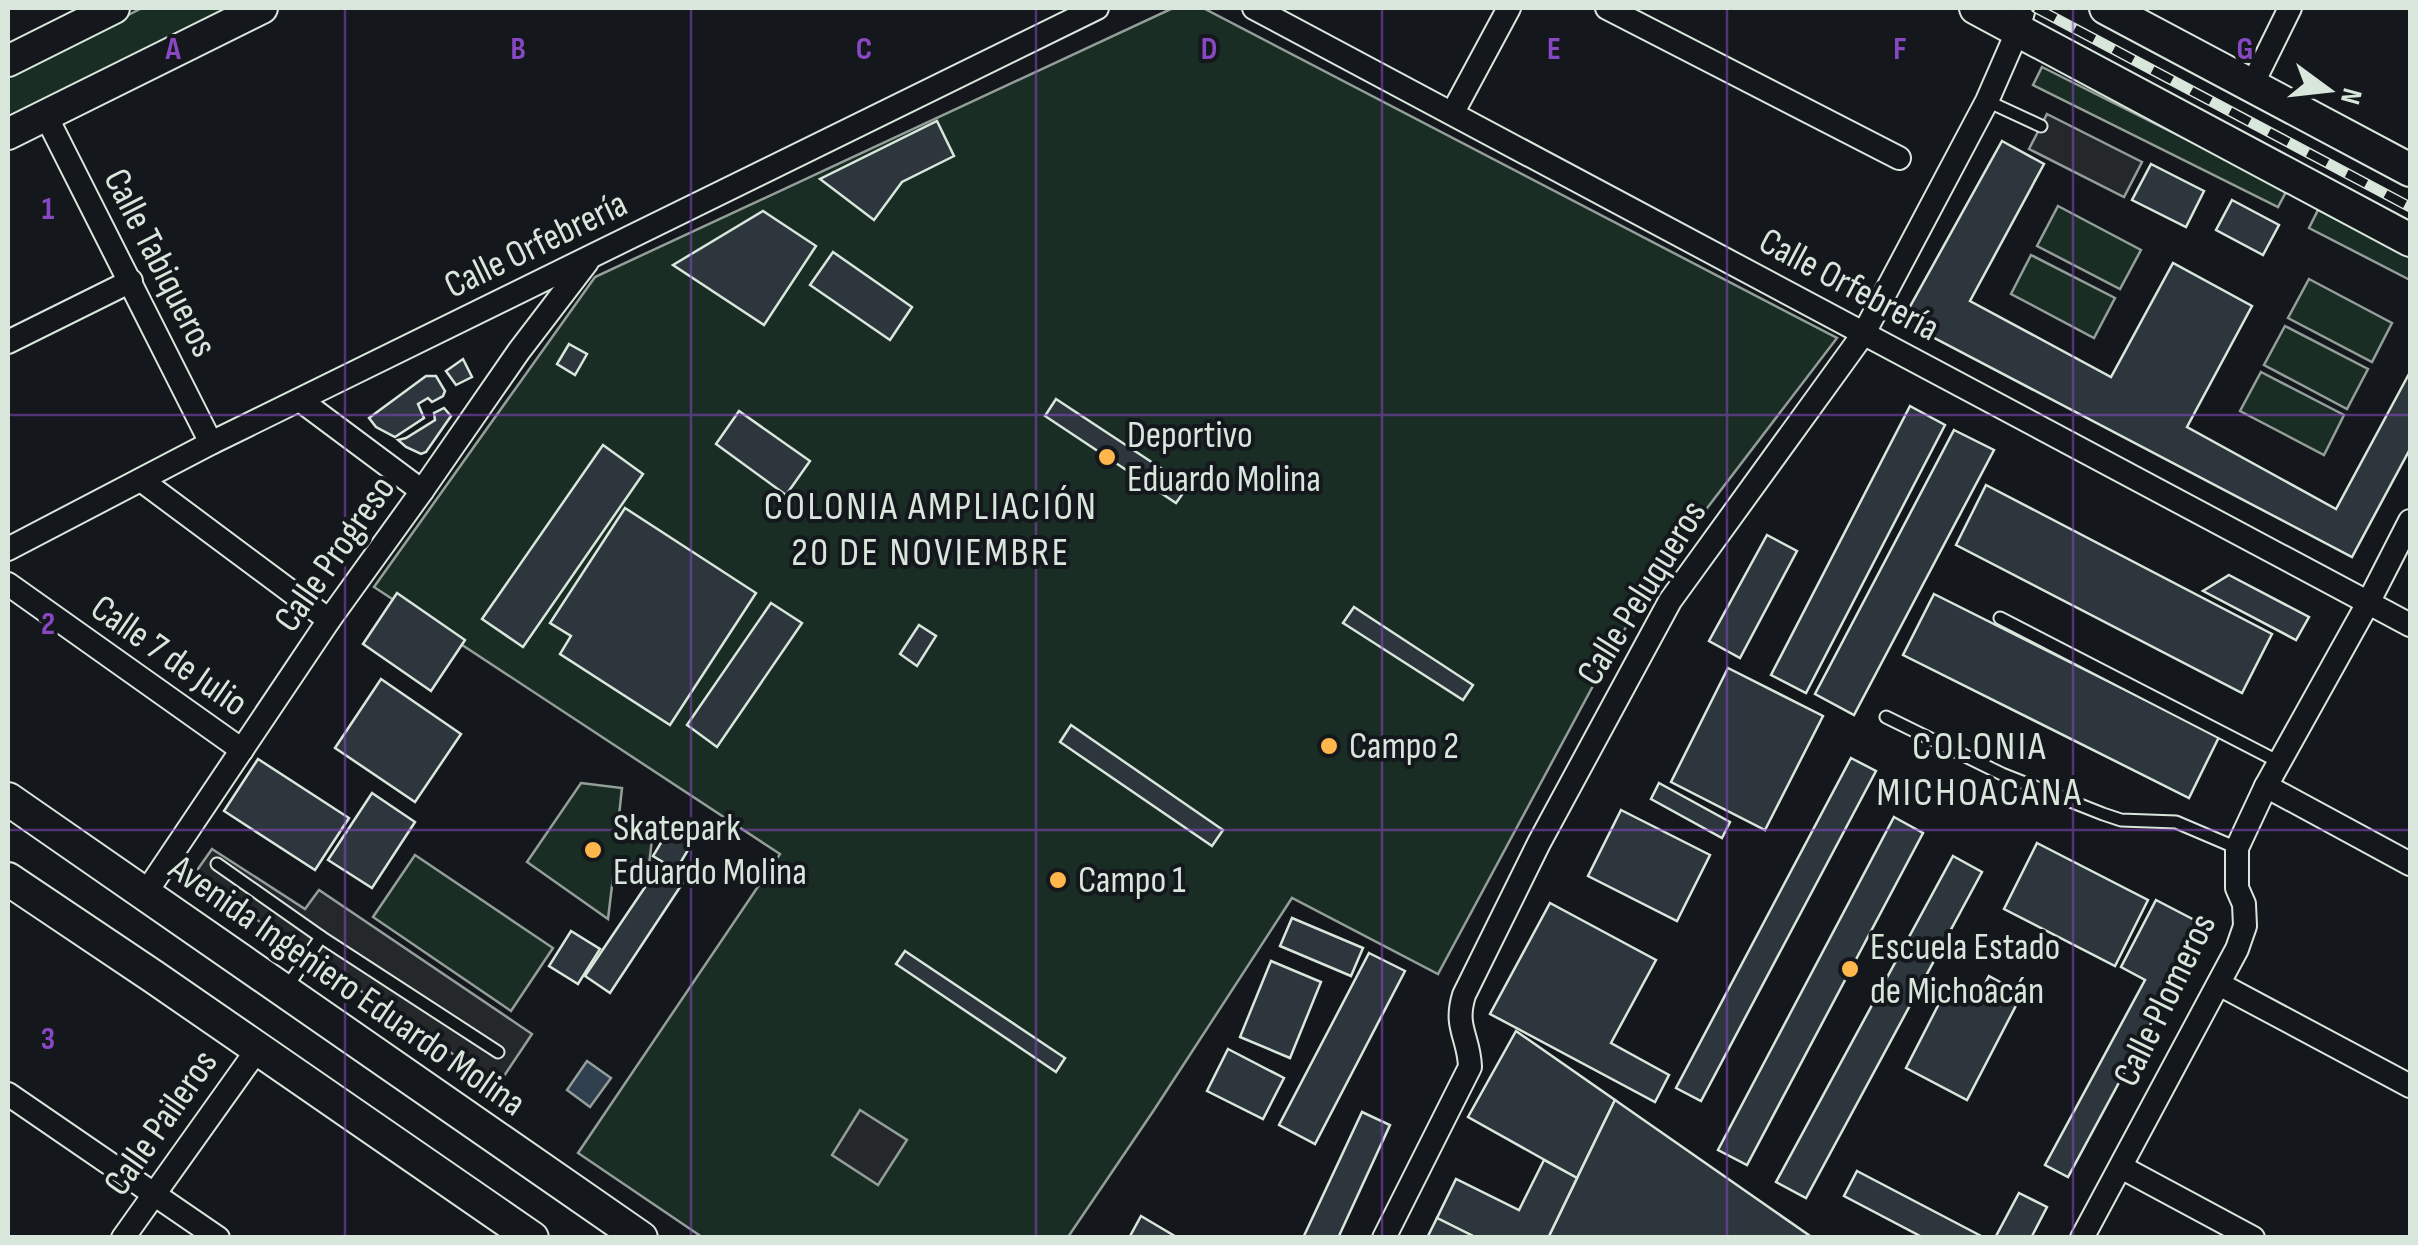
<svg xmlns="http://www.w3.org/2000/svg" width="2418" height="1245" font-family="'Sofia Sans Condensed',sans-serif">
	<rect width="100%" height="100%" fill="#14181c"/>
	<g fill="#1a2d24" stroke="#939e99" stroke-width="2.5">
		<path d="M142,8H236L8,126V77Z"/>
		<path d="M1173,8H1203L1837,338L1656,575L1608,658L1438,974L1292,898L1154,1110L1068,1237H702L578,1153L780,854L374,587L595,277Z"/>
		<path d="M2042,67L2287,190L2278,207L2033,85Z"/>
		<path d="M2058,206L2141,250L2120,289L2037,246Z"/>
		<path d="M2318,210L2410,257V280L2309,228Z"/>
		<path d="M2031,255L2115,298L2094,338L2011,294Z"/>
		<path d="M2309,279L2392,323L2372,362L2288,318Z"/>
		<path d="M2285,326L2368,369L2347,409L2264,365Z"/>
		<path d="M2261,372L2344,415L2324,455L2240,411Z"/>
		<path d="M581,783L622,788L617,834L652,839L649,865L615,861L608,919L527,862Z"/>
		<path d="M415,855L553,948L511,1011L373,917Z"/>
	</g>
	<g fill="#24282b" stroke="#939e99" stroke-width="2.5">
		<path d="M2047,114L2142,162L2124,197L2029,149Z"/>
		<path d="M212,849L305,909L319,890L532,1034L498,1085L193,876Z"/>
		<path d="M860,1110L907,1140L878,1185L832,1155Z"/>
	</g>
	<path fill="#2f3f4d" stroke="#939e99" stroke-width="2.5" d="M587,1061L611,1078L590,1107L567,1090Z"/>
	<g fill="#2c363c" stroke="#d8e6dc" stroke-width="2.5">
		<path d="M937,121L954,156L902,182L874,220L820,179Z"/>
		<path d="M2002,141L2044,164L1970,301L2111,377L2173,263L2252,306L2187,427L2336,509L2410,372V449L2352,557L1902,321Z"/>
		<path d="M2151,164L2204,191L2186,227L2132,200Z"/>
		<path d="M2232,200L2279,225L2263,255L2216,230Z"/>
		<path d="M763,211L816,246L764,325L673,265Z"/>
		<path d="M833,252L912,307L890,340L810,285Z"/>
		<path d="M569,344L587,354L575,375L557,364Z"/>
		<path d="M463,359L472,377L456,385L446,371Z"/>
		<path d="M426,376H436L445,391L443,396L432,402L428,398L418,404L424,418L395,437L376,427L369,418Z"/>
		<path d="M1056,399L1188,486L1176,503L1045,416Z"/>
		<path d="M1910,406L1945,425L1806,693L1771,675Z"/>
		<path d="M444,408L451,416L426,452L421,454L406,447L398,440L406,438L435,420L434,413Z"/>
		<path d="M739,411L810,461L786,495L716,444Z"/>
		<path d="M1954,430L1994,450L1854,715L1815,694Z"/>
		<path d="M603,445L643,474L523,647L482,619Z"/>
		<path d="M1986,485L2272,634L2242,693L1956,545Z"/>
		<path d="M625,508L756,593L670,725L560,654L571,636L550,623Z"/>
		<path d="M1767,535L1797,551L1740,658L1709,641Z"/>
		<path d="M2229,575L2309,617L2296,640L2203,591Z"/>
		<path d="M397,593L465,640L431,691L363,644Z"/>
		<path d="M1934,594L2219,737L2189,798L1903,655Z"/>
		<path d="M771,603L802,623L717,747L687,725Z"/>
		<path d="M1354,607L1473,685L1463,700L1343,623Z"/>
		<path d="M919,625L936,636L917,666L900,654Z"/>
		<path d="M1728,668L1823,716L1765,830L1671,782Z"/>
		<path d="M381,679L461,734L415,802L335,748Z"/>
		<path d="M1071,725L1223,830L1212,846L1060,742Z"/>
		<path d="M1851,758L1876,771L1701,1101L1676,1088Z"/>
		<path d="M258,759L349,818L315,870L224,811Z"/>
		<path d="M1659,783L1730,822L1722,838L1651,799Z"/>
		<path d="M372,793L415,822L372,888L328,860Z"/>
		<path d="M1621,810L1710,855L1677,921L1588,876Z"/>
		<path d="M1894,817L1923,833L1747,1165L1718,1150Z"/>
		<path d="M674,821L697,835L676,870L653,856Z"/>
		<path d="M2037,843L2148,900L2115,966L2004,909Z"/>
		<path d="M1953,856L1982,872L1806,1198L1776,1182Z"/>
		<path d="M662,862L686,878L610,993L585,976Z"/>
		<path d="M2156,900L2204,925L2068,1177L2045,1165L2145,980L2121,967Z"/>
		<path d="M1550,903L1656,960L1611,1043L1669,1075L1655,1102L1490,1014Z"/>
		<path d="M1292,918L1363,948L1351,976L1280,946Z"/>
		<path d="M571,931L600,949L578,984L549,966Z"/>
		<path d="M905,951L1065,1058L1056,1072L896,964Z"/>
		<path d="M1369,953L1405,971L1315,1144L1279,1125Z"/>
		<path d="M1271,961L1321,982L1290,1058L1240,1037Z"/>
		<path d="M1989,976L2022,994L1967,1100L1906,1068L1946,990L1974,1005Z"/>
		<path d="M1516,1031L1615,1100L1577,1178L1468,1117Z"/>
		<path d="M1228,1049L1284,1078L1263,1119L1207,1091Z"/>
		<path d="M1615,1100L1813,1238H1548Z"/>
		<path d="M1362,1112L1390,1125L1338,1238H1303Z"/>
		<path d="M1544,1160L1577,1178L1548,1238H1477L1437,1218L1456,1179L1519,1210Z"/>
		<path d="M1857,1171L1985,1238H1924L1844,1196Z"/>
		<path d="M2019,1193L2047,1207L2031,1238H1995Z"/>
		<path d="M1141,1216L1178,1238H1129Z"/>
		<path d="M1437,1218L1477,1238H1427Z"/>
	</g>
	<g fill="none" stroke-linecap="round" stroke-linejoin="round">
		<g stroke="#d8e6dc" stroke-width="15">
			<g id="lane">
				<path d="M1987,101L2041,126"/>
				<path d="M2000,618L2279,762"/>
				<path d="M1886,717L2002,774L2103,814L2121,820L2176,822L2237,848"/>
				<path d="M217,864L321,937"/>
				<path d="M287,987L321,937L498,1052"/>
			</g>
		</g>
		<g stroke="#d8e6dc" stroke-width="26">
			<g id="street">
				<path d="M1254,8L2410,625"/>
				<path d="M1607,8L1899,158"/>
				<path d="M2252,85L2290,8"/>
				<path d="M1453,112L1509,8"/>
				<path d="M46,116L211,443"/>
				<path d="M8,342L131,281"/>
				<path d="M300,400L422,491"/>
				<path d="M141,480L329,620"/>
				<path d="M8,549L211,443L1097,8"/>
				<path d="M8,584L242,750"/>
				<path d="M2266,786L2410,864"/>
				<path d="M145,894L329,620L422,491L519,351L587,262"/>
				<path d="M2219,984L2410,1086"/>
				<path d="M8,1094L218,1238"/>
				<path d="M2121,1167L2253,1238"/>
				<path d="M123,1238L257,1050"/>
				<path d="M1384,1238L1470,1067C1469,1036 1454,1028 1464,995L1539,843L1670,601L1864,333L1987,101L2018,30L2024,8"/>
				<path d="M2082,1238L2237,949L2245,926L2244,904L2237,888V848L2266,786L2368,603L2410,521"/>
			</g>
		</g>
		<g stroke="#d8e6dc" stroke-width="34">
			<g id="secondary">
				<path d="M8,61L114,8"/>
				<path d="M8,134L262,8"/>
			</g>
		</g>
		<g stroke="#d8e6dc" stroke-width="36">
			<g id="primary">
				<path d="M1976,8L2410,240"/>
				<path d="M2106,8L2410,170"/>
				<path d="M8,799L641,1238"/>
				<path d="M8,879L154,977L532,1238"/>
			</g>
		</g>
		<use href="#lane" stroke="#14181c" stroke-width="11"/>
		<use href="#street" stroke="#14181c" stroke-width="22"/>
		<use href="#secondary" stroke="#14181c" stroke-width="30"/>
		<use href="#primary" stroke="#14181c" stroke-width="32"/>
		<g stroke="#d8e6dc" stroke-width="11">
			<path id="rail" d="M2036,8L2410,207"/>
		</g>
		<use href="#rail" stroke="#14181c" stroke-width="8" stroke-dasharray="22" stroke-linecap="butt"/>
	</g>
	<path fill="none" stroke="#8948c3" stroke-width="2.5" stroke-opacity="0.55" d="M345,8V1238M691,8V1238M1036,8V1238M1382,8V1238M1727,8V1238M2073,8V1238M8,415H2410M8,830H2410"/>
	<g fill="#ffb74d" stroke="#14181c" stroke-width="4">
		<circle cx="1107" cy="457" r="10"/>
		<circle cx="1329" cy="746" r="10"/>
		<circle cx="593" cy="850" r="10"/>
		<circle cx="1058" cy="880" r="10"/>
		<circle cx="1850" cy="969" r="10"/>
	</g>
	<g text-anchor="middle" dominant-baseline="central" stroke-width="8" stroke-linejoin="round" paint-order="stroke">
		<g font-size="38" fill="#d8e6dc" stroke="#14181c">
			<text transform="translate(536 245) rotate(-26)">Calle Orfebrería</text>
			<text transform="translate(160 263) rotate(63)">Calle Tabiqueros</text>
			<text transform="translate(1849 285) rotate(28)">Calle Orfebrería</text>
			<text transform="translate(335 554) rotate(-55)">Calle Progreso</text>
			<text transform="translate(1642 593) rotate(-58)">Calle Peluqueros</text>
			<text transform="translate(169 656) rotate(35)">Calle 7 de Julio</text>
			<text transform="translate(347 986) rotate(35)">Avenida Ingeniero Eduardo Molina</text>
			<text transform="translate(2165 1000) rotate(-64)">Calle Plomeros</text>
			<text transform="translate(161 1123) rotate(-55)">Calle Paileros</text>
		</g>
		<g font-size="38" fill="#d8e6dc" stroke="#14181c" text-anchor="start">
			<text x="1127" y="435">Deportivo<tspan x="1127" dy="44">Eduardo Molina</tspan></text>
			<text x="1349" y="746">Campo 2</text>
			<text x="613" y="828">Skatepark<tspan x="613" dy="44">Eduardo Molina</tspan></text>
			<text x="1078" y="880">Campo 1</text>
			<text x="1870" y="947">Escuela Estado<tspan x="1870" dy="44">de Michoacán</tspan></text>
		</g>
		<g font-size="40" letter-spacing="2.5" fill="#d8e6dc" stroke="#14181c">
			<text x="931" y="507">COLONIA AMPLIACIÓN<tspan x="931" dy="46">20 DE NOVIEMBRE</tspan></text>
			<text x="1980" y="747">COLONIA<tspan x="1980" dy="46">MICHOACANA</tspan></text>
		</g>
	</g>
	<g font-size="32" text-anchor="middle" font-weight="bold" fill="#8948c3" stroke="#14181c" stroke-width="8" stroke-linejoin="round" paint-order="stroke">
		<text x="173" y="59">A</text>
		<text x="518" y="59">B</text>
		<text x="864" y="59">C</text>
		<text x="1209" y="59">D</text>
		<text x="1554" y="59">E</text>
		<text x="1900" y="59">F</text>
		<text x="2245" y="59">G</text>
		<text x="48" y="219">1</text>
		<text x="48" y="634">2</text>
		<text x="48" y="1049">3</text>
	</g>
	<rect width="2418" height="1245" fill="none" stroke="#d8e6dc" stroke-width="20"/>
	<g transform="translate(2328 90) rotate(105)" stroke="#14181c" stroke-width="8" paint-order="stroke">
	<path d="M0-8L18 38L0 25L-18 38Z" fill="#d8e6dc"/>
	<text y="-15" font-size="28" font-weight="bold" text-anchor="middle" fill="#d8e6dc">N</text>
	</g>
</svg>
